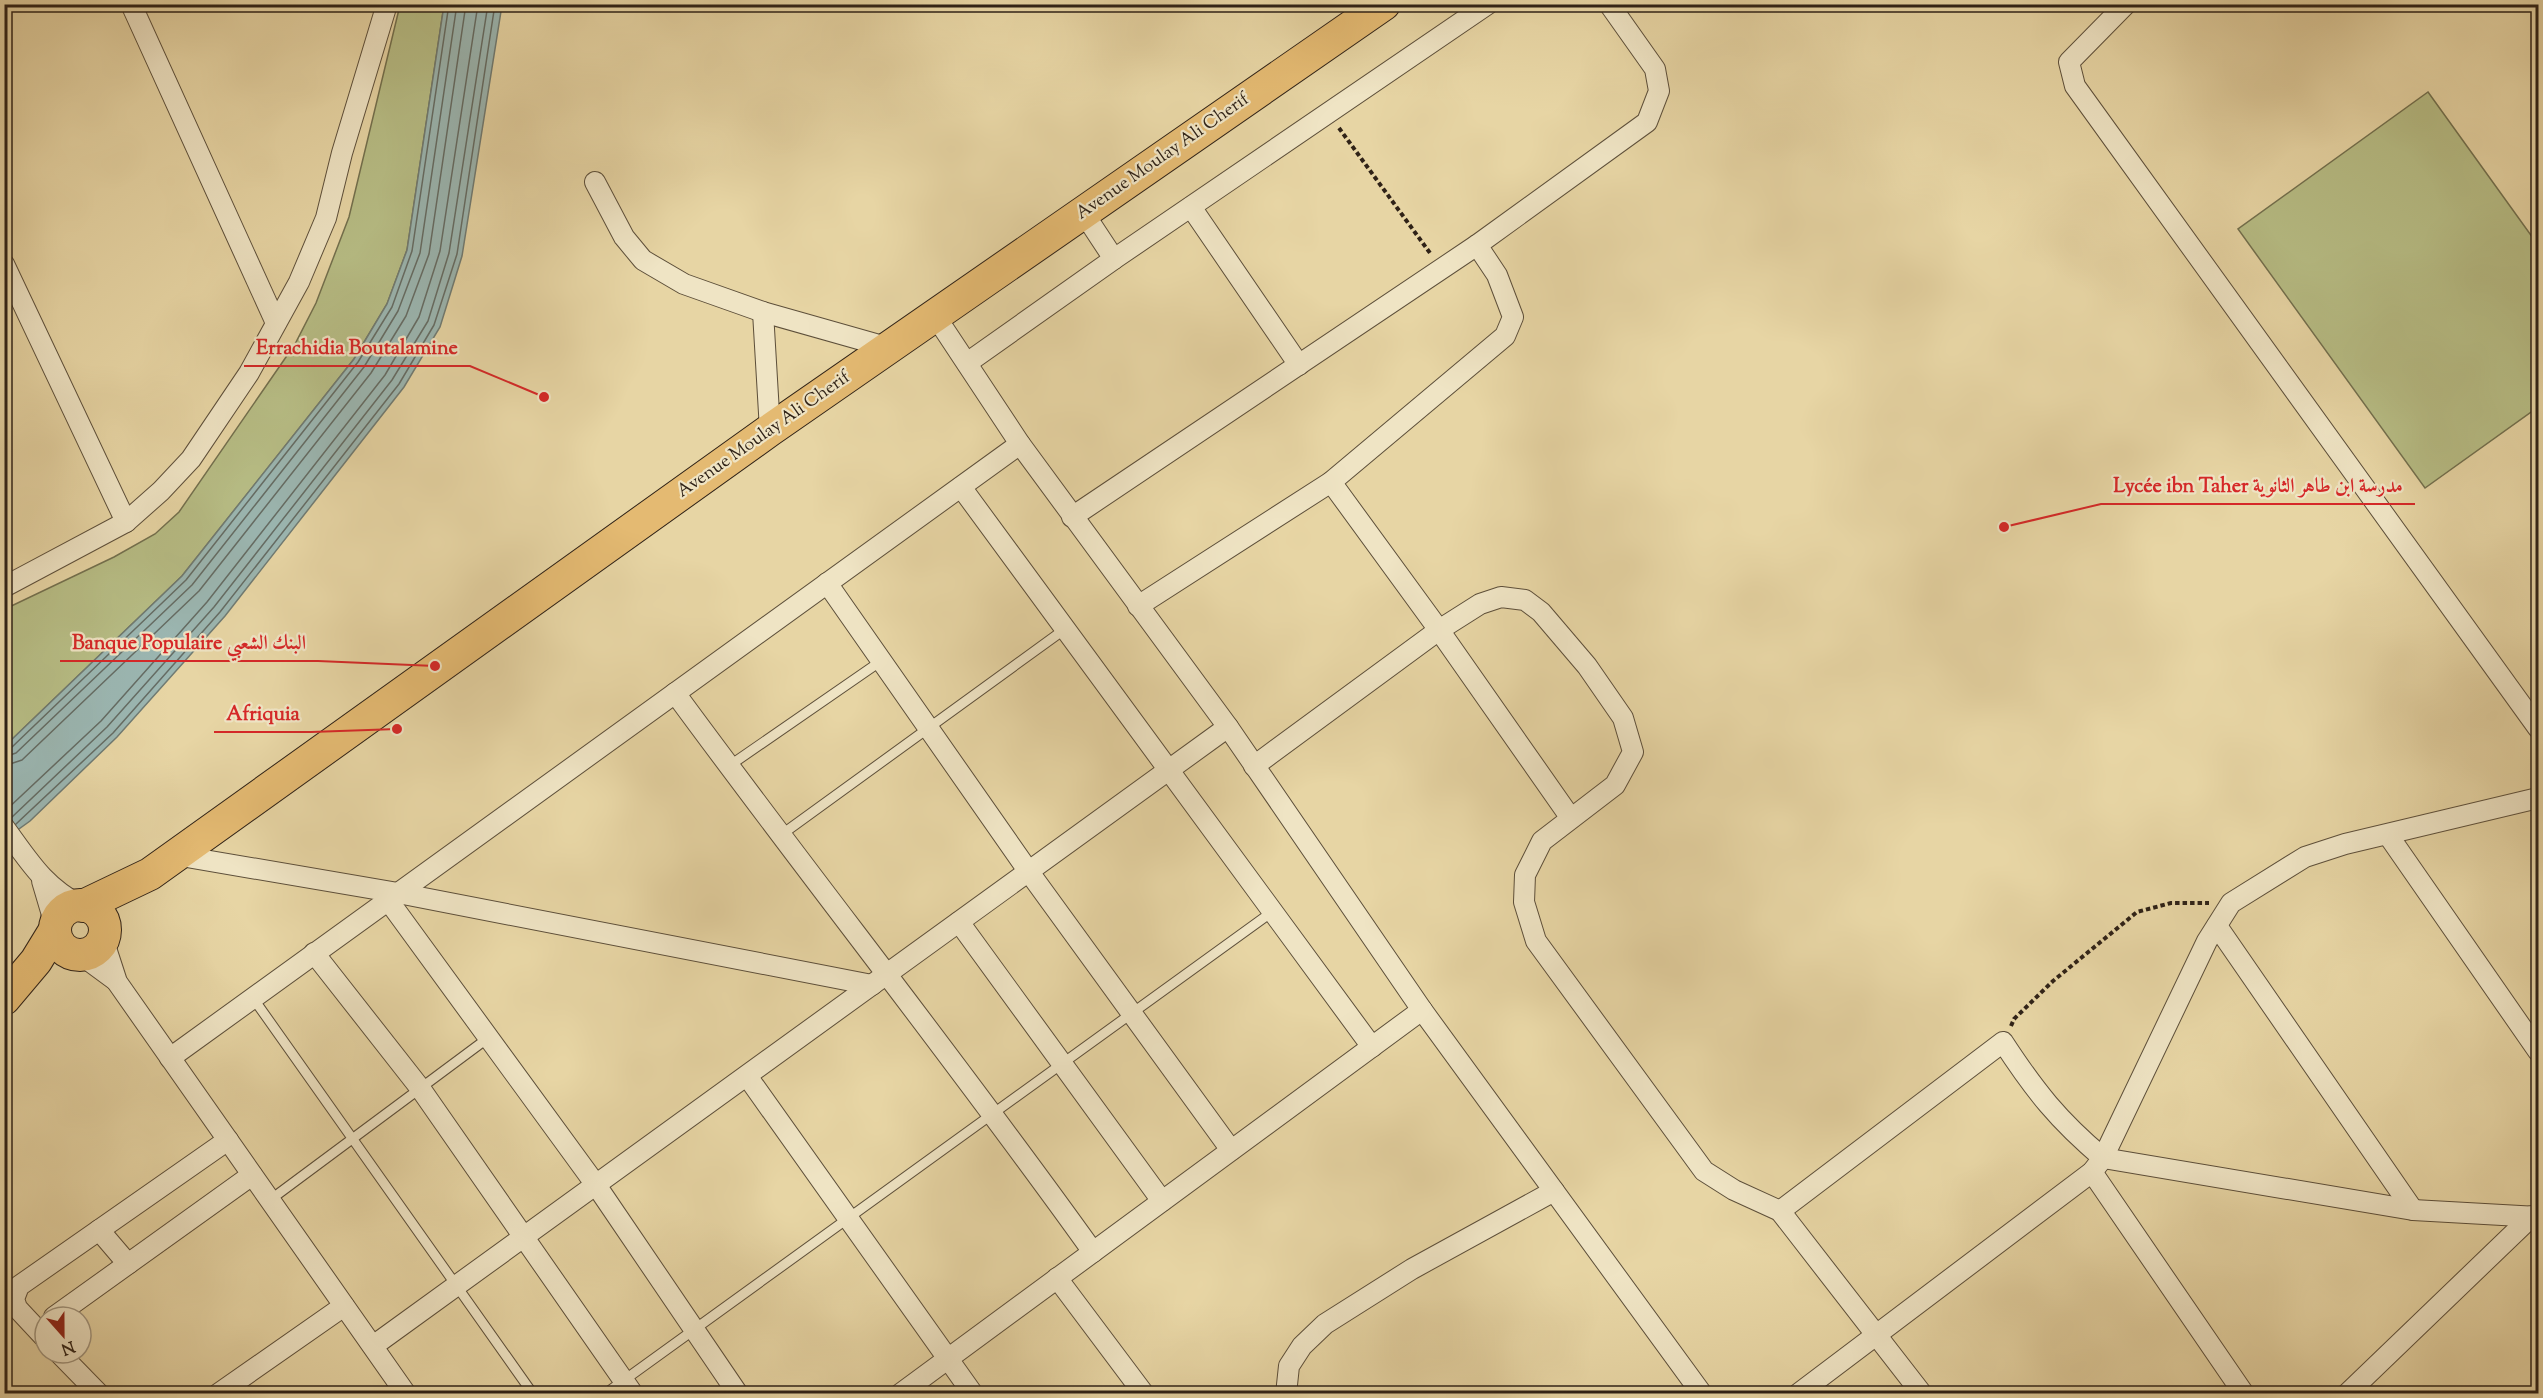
<svg xmlns="http://www.w3.org/2000/svg" width="2543" height="1398" font-family="'Sorts Mill Goudy',Amiri,serif">
	<rect width="100%" height="100%" fill="#e7d5a4"/>
	<filter id="stains"><feTurbulence type="fractalNoise" baseFrequency=".00333" numOctaves="4"/><feColorMatrix values="0 0 0 0 .2 0 0 0 0 .09 0 0 0 0 .02 0 0 0 .5 -.17"/></filter>
	<radialGradient id="worn" r=".72"><stop offset=".6" stop-color="#630" stop-opacity="0"/><stop offset="1" stop-color="#630" stop-opacity=".3"/></radialGradient>
	<g fill="#b7bd85" stroke="#73704e" stroke-width="1.5">
		<path d="M400,5H444L407,250L387,304L354,359L182,576L5,746V609L114,557L155,534L179,512L295,344L316,303L349,217Z"/>
		<path d="M2428,92L2538,245V407L2425,488L2238,229Z"/>
	</g>
	<path fill="#9bb6b1" stroke="#707b73" stroke-width="1.5" d="M444,5H502L462,256L440,327L404,387L225,616L117,737L30,821L5,839V746L182,576L354,359L387,304L407,250Z"/>
	<g fill="none" stroke-linecap="round" stroke-linejoin="round">
		<g stroke="#656c64" stroke-width="1.5">
			<path d="M4,750L11,748L186,580L358,362L392,307L412,251L449,4"/>
			<path d="M4,757L16,753L192,585L364,367L398,311L420,253L457,4"/>
			<path d="M4,766L22,760L199,591L371,373L406,316L429,254L466,4"/>
			<path d="M4,812L101,721L207,602L385,375L419,317L440,251L478,4"/>
			<path d="M11,818L107,727L214,607L392,380L428,321L449,253L488,4"/>
			<path d="M16,824L113,733L220,612L399,384L434,325L457,254L495,4"/>
		</g>
		<g stroke="#5d4f3a" stroke-width="11">
			<g id="lane">
				<path d="M729,766L881,661"/>
				<path d="M781,835L1065,629"/>
				<path d="M253,998L533,1394"/>
				<path d="M270,1200L488,1038"/>
				<path d="M605,1394L1272,912"/>
			</g>
		</g>
		<g stroke="#5d4f3a" stroke-width="22">
			<g id="street">
				<path d="M131,4L276,323"/>
				<path d="M2126,4L2069,62L2075,86L2538,728"/>
				<path d="M595,182L624,237L643,260L684,284L763,312L890,348"/>
				<path d="M1191,207L1299,365"/>
				<path d="M1114,259L1488,4"/>
				<path d="M4,264L126,522"/>
				<path d="M763,312L770,430"/>
				<path d="M934,314L1020,444L1228,727L1422,1010L1702,1394"/>
				<path d="M967,363L1114,259L1083,212"/>
				<path d="M1331,482L1439,630L1570,817"/>
				<path d="M961,487L1372,1047"/>
				<path d="M1072,517L1477,245L1647,122L1659,91L1655,69L1609,4"/>
				<path d="M827,583L1029,872L1231,1150"/>
				<path d="M4,587L126,522L161,491L191,459L249,373L299,282L326,218L342,153L387,4"/>
				<path d="M1138,606L1331,482L1505,336L1513,317L1497,275L1477,245"/>
				<path d="M675,693C813,881 958,1063 1093,1252"/>
				<path d="M1254,766L1439,630L1480,604L1501,597L1525,600L1541,612L1587,666L1623,718L1633,752L1615,785L1542,841L1525,875L1524,902L1536,941L1704,1171L1734,1190L1780,1211L1922,1394"/>
				<path d="M4,827C29,861 43,886 81,906"/>
				<path d="M2388,835L2538,1051"/>
				<path d="M175,855L398,893L872,985"/>
				<path d="M42,881L55,925"/>
				<path d="M388,900L596,1185L738,1394"/>
				<path d="M959,922L1162,1201"/>
				<path d="M2217,926L2413,1210"/>
				<path d="M103,939L117,982L406,1394"/>
				<path d="M314,953L420,1088L633,1394"/>
				<path d="M81,955L115,980"/>
				<path d="M170,1058L1020,444"/>
				<path d="M747,1076L973,1394"/>
				<path d="M2092,1172L2244,1394"/>
				<path d="M1780,1211L2003,1042C2035,1091 2058,1120 2103,1158L2413,1210L2538,1217"/>
				<path d="M99,1230L128,1264"/>
				<path d="M1057,1278L1144,1394"/>
				<path d="M54,1317L252,1175"/>
				<path d="M45,1338L17,1308L14,1299L19,1286L228,1140"/>
				<path d="M373,1346L1228,727"/>
				<path d="M59,1353L99,1394"/>
				<path d="M218,1394L344,1306"/>
				<path d="M900,1394L1422,1010"/>
				<path d="M1286,1394L1289,1366L1302,1346L1325,1324L1412,1269L1554,1191"/>
				<path d="M1798,1394L2092,1172L2103,1158L2207,941L2231,903L2305,857L2345,844L2538,798"/>
				<path d="M2347,1394L2532,1216"/>
			</g>
		</g>
		<g stroke="#2f2217" stroke-width="34">
			<g id="primary">
				<circle cx="80" cy="930" r="25"/>
				<path d="M83,906L150,874L770,430L1384,4"/>
				<path d="M4,999L36,961L55,930"/>
			</g>
		</g>
		<g stroke="#2f2217" stroke-width="4" stroke-dasharray="4.5 3" stroke-linecap="butt">
			<path d="M1339,128L1430,253"/>
			<path d="M2011,1026L2014,1019L2053,981L2137,912L2171,903H2209"/>
		</g>
		<use href="#lane" stroke="#efe4c4" stroke-width="9"/>
		<use href="#street" stroke="#efe4c4" stroke-width="20"/>
		<use href="#primary" stroke="#e4ba72" stroke-width="32"/>
	</g>
	<g text-anchor="middle" dominant-baseline="central" stroke-width="4.5" stroke-linejoin="round" paint-order="stroke">
		<g font-size="18" fill="#2f2217" stroke="#efe4c4">
			<text transform="translate(1163 157) rotate(-35)">Avenue Moulay Ali Cherif</text>
			<text transform="translate(764 435) rotate(-35)">Avenue Moulay Ali Cherif</text>
		</g>
	</g>
	<path fill="none" stroke="#d62828" stroke-width="2" d="M544 397L470 366H244M2004 527L2101 504H2415M435 666L318 661H60M397 729L311 732H214"/>
	<g fill="#d62828" stroke="#efe4c4" stroke-width="2">
		<circle cx="544" cy="397" r="6"/>
		<circle cx="2004" cy="527" r="6"/>
		<circle cx="435" cy="666" r="6"/>
		<circle cx="397" cy="729" r="6"/>
	</g>
	<g font-size="20" text-anchor="middle" font-weight="bold" fill="#d62828" stroke="#efe4c4" stroke-width="4.5" stroke-linejoin="round" paint-order="stroke">
		<text x="357" y="354">Errachidia Boutalamine</text>
		<text x="2258" y="492">Lycée ibn Taher مدرسة ابن طاهر الثانوية</text>
		<text x="189" y="649">Banque Populaire البنك الشعبي</text>
		<text x="263" y="720">Afriquia</text>
	</g>
	<rect width="2543" height="1398" fill="none" stroke="#e7d5a4" stroke-width="24"/>
	<rect x="6" y="6" width="2531" height="1386" fill="none" stroke="#2f2217" stroke-width="3"/>
	<rect x="12" y="12" width="2519" height="1374" fill="none" stroke="#2f2217" stroke-width="1.5"/>
	<g transform="translate(63 1335) rotate(159)"><circle r="28" fill="#efe4c4" stroke="#a2967f" stroke-width="1.5"/>
	<path d="M0-4.5L10 22L0 15L-10 22Z" fill="#8f2418"/>
	<text y="-9" font-size="16" font-weight="bold" text-anchor="middle" fill="#2f2217">N</text>
	</g>
	<rect width="100%" height="100%" filter="url(#stains)"/>
	<rect width="100%" height="100%" fill="url(#worn)"/>
</svg>
